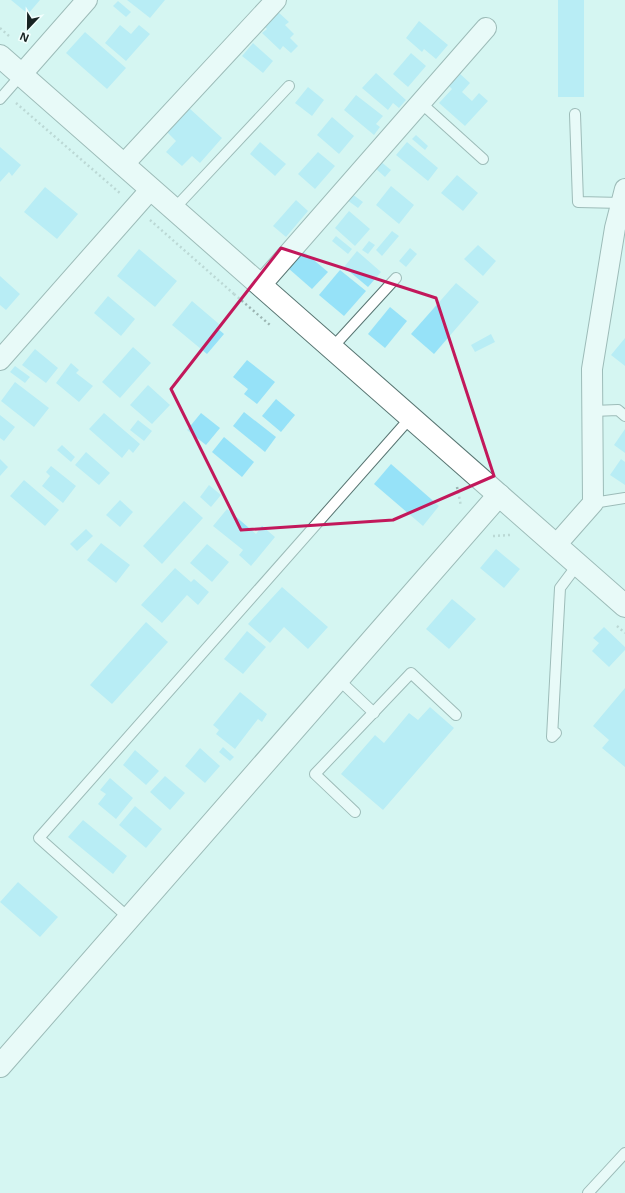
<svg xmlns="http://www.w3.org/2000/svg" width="625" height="1193" font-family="'Noto Sans',sans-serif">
	<rect width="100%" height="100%" fill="#d6f6f2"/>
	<g fill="#96e2f8">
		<path d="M11,0H40L28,14Z"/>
		<path d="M127,0H165L150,18Z"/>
		<rect x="558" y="0" width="26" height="97"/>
		<path d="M118,1L131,12L126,17L113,6Z"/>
		<path d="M277,11L289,22L285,25L294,34L290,38L298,46L291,53L283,46L280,50L262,33L267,29L264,26Z"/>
		<path d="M419,21L448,45L436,59L424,49L422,52L406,38Z"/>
		<path d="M120,25L131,34L139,25L150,34L126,61L105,43Z"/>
		<path d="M85,32L126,68L107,89L66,53Z"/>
		<path d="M253,43L273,61L263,73L242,56Z"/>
		<path d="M411,53L426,66L408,87L393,74Z"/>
		<path d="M458,72L470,83L462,92L472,101L479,93L488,101L465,126L439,103L452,89L447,84Z"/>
		<path d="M376,73L406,100L399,108L393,103L388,110L362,88Z"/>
		<path d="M308,87L324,100L312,116L295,103Z"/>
		<path d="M356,95L383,116L376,124L380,127L374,135L344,110Z"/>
		<path d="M189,108L222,138L200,163L192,156L182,166L166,152L176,141L167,132Z"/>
		<path d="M332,117L354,136L339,154L317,135Z"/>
		<path d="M416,135L428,146L425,150L412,139Z"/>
		<path d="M260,142L286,164L275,176L250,154Z"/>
		<path d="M407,142L438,168L428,181L396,155Z"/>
		<path d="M0,147L21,165L12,176L9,172L0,182Z"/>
		<path d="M318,152L335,166L315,189L298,174Z"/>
		<path d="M380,161L391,170L385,177L375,168Z"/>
		<path d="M457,175L478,193L463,211L441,193Z"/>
		<path d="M391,186L414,205L399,224L376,205Z"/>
		<path d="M45,187L78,214L57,239L24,212Z"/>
		<path d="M352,194L363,202L358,208L347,200Z"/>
		<path d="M296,200L308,211L286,237L273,226Z"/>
		<path d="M349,211L370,229L355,246L335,228Z"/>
		<path d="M392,231L399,236L382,256L376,250Z"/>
		<path d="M336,236L352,249L348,254L332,241Z"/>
		<path d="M369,241L375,245L368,254L362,250Z"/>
		<path d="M478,245L496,261L483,276L464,259Z"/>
		<path d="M410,248L417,254L406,267L399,261Z"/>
		<path d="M139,249L177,281L155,307L117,276Z"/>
		<path d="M303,251L328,272L312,289L288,268Z"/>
		<path d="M357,251L381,272L368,287L344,267Z"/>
		<path d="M340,270L366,291L344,316L319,295Z"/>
		<path d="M0,276L20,294L6,310L0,305Z"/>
		<path d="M456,283L479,302L434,354L411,334Z"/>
		<path d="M108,296L135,319L121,336L94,313Z"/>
		<path d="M192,301L219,324L217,328L224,334L207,354L172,325Z"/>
		<path d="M390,307L407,321L385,348L368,334Z"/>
		<path d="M491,334L495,342L475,352L471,345Z"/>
		<path d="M625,338V366L611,355Z"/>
		<path d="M133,347L151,363L120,398L102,382Z"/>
		<path d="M35,349L58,368L46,383L22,365Z"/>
		<path d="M247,360L275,382L257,404L244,394L248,389L233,377Z"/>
		<path d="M71,363L79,370L76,373L93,386L79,402L56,383Z"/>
		<path d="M15,366L30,377L25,383L10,372Z"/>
		<path d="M15,382L49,408L34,427L1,401Z"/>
		<path d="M148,385L170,405L152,424L130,405Z"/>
		<path d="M276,399L295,415L281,432L262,416Z"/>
		<path d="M244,412L276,437L265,452L233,426Z"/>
		<path d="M104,413L140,444L133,453L129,449L122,458L89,429Z"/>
		<path d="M201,413L220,428L206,445L187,430Z"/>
		<path d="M0,415L15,427L4,441L0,438Z"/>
		<path d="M138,420L152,431L144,441L130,430Z"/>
		<path d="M625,429V453L614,445Z"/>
		<path d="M224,437L254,462L242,477L212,452Z"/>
		<path d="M62,445L75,457L71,462L57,450Z"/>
		<path d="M86,452L110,473L99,485L75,465Z"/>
		<path d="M0,459L8,467L0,476Z"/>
		<path d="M621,459L625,462V485L610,475Z"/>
		<path d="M391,464L439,506L423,526L374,484Z"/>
		<path d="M51,466L76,486L63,503L42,486L50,476L46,472Z"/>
		<path d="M24,480L59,510L45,526L10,496Z"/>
		<path d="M209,485L221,495L211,507L200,497Z"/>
		<path d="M120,500L133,512L120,527L106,515Z"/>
		<path d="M184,501L203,518L162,564L143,546Z"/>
		<path d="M227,509L256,534L262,526L275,537L251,566L239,555L243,550L213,526Z"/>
		<path d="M86,529L93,536L77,551L70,544Z"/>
		<path d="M101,543L130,565L116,583L87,560Z"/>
		<path d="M207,544L229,562L212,582L190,563Z"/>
		<path d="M496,549L520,569L504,588L480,568Z"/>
		<path d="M175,568L191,582L194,579L209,592L198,605L187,595L162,623L141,605Z"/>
		<path d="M282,587L328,627L308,649L284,627L270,643L248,624Z"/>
		<path d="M452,599L476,619L449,649L426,629Z"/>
		<path d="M146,622L168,642L112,704L90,685Z"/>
		<path d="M604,627L625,647V650L609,667L592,651L599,643L593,638Z"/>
		<path d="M247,631L266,647L243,674L224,659Z"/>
		<path d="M625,688V767L602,748L609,740L593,726Z"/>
		<path d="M240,692L267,714L262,722L258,719L235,749L216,734L219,730L213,725Z"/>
		<path d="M430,707L454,728L383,810L341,774L375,735L384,743L409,713L418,720Z"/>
		<path d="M223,747L234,757L230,761L219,752Z"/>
		<path d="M200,748L220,766L205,783L185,766Z"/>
		<path d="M135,750L159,771L146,785L123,765Z"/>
		<path d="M165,776L185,793L170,810L150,792Z"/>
		<path d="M110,778L133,798L116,819L98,804L106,794L100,790Z"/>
		<path d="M135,806L162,829L146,848L119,825Z"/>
		<path d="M83,820L127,856L113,874L68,837Z"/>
		<path d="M18,882L58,917L40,937L0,902Z"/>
	</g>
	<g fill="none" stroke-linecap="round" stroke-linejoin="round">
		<g stroke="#587572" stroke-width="12">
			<g id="lane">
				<path d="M0,99L21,75"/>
				<path d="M421,103L483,159"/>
				<path d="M575,114L578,202L622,203"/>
				<path d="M174,209L289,86"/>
				<path d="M332,348L396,278"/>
				<path d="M593,411L618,410L625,416"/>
				<path d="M593,503L625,498"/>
				<path d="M338,679L374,713"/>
				<path d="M556,733L552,737L560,588L578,564"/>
				<path d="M355,812L315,774L411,673L456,715"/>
				<path d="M130,919L39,838L411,417"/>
				<path d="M588,1193L625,1153"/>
			</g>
		</g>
		<g stroke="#587572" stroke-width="22">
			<g id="street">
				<path d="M21,75L87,0"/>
				<path d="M123,165L276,0"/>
				<path d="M261,285L486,28"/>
				<path d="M0,360L151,189"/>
				<path d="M556,545L593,503L592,369L615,228L625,189"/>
			</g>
		</g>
		<g stroke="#587572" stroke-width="24">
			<g id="secondary">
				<path d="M0,56L625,606"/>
				<path d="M0,1066L499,495"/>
			</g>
		</g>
		<g stroke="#9bb5b2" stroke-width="2.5" stroke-dasharray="2 3" stroke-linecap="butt">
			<path d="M0,28L9,36"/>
			<path d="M16,103L121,194"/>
			<path d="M150,220L234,294L236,292"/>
			<path d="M234,294L270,325"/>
			<path d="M457,487L461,506"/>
			<path d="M493,536L510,535"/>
			<path d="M617,626L625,633"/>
		</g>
		<use href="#lane" stroke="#fff" stroke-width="10"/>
		<use href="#street" stroke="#fff" stroke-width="20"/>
		<use href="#secondary" stroke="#fff" stroke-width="22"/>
	</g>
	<path d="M0 0H625V1193H0ZM281,248L436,298L494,476L393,520L241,530L171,389Z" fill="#d6f6f2" fill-opacity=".55" fill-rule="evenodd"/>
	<path fill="none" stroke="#c2185b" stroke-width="3" stroke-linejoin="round" d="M281,248L436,298L494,476L393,520L241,530L171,389Z"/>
	<g transform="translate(28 28) rotate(202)" stroke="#f2fffd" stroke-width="3" paint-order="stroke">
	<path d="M0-3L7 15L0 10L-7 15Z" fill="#172322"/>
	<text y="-6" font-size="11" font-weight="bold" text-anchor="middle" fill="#172322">N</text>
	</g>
</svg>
